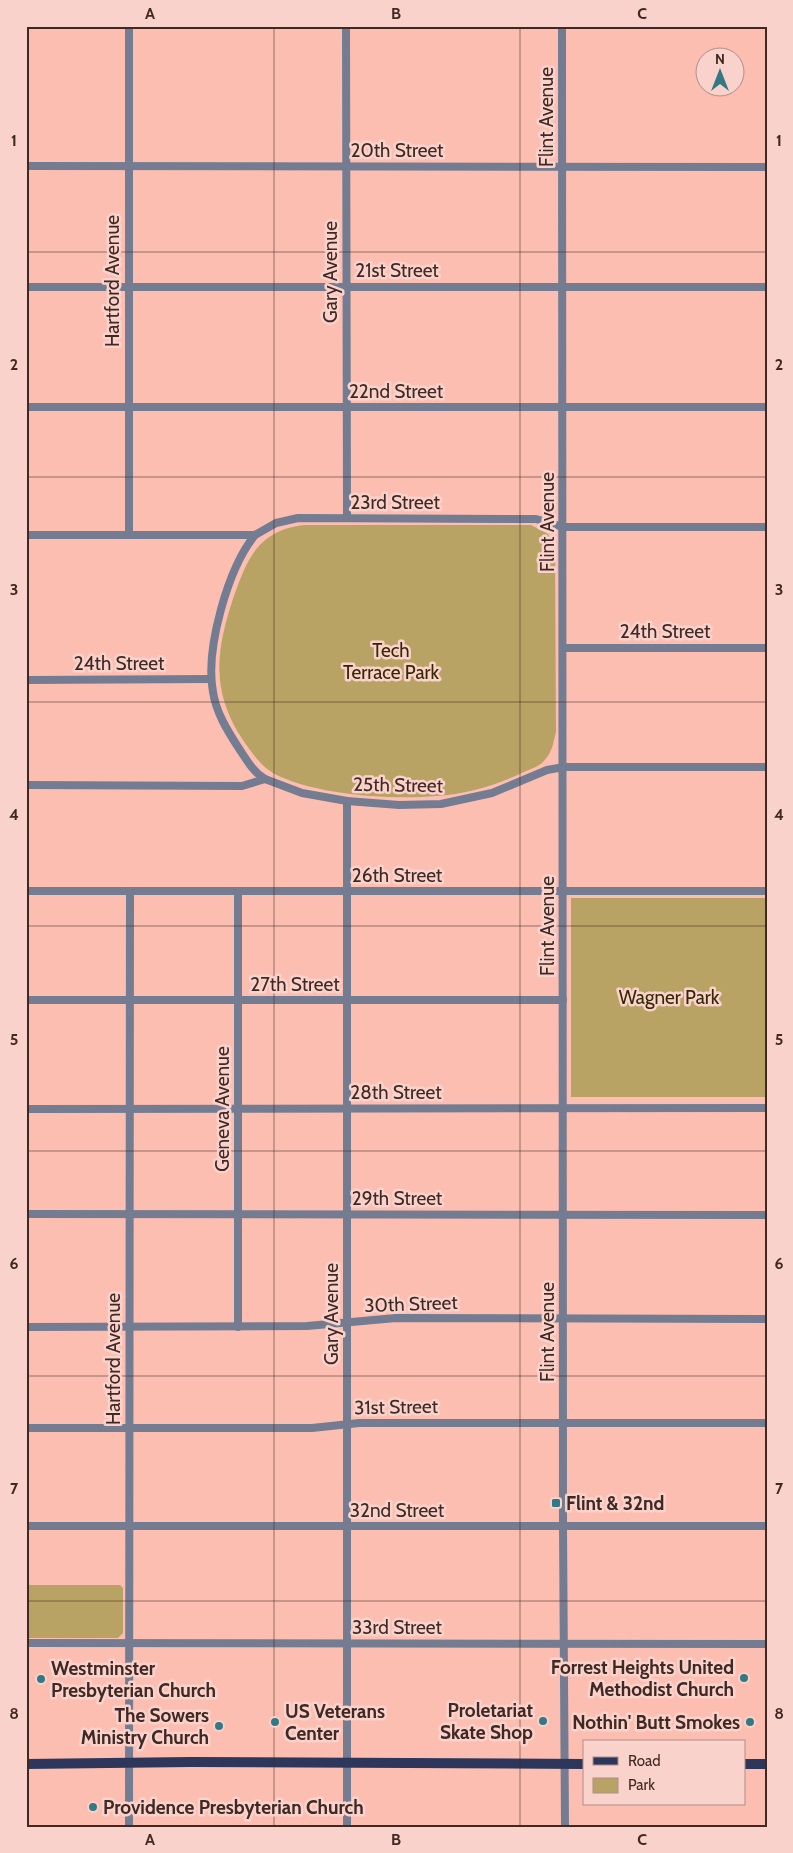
<svg xmlns="http://www.w3.org/2000/svg" width="793" height="1853" font-family="Cabin,sans-serif">
	<rect width="100%" height="100%" fill="#fdbeb2"/>
	<g fill="#b9a364">
		<path d="M305,525H531L548,534L555,551L556,732C553,744 552,753 543,762C539,766 532,769 526,771C497,785 468,794 436,796C392,800 313,795 273,773C260,765 252,753 243,740C210,691 216,649 234,596C248,557 259,530 305,525Z"/>
		<rect x="571" y="898" width="196" height="199"/>
		<path d="M26,1585H120L123,1588V1633L118,1638H26Z"/>
	</g>
	<g fill="none" stroke-linecap="round" stroke-linejoin="round">
		<g stroke="#747c91" stroke-width="8">
			<path d="M129,26V535"/>
			<path d="M346,26L347,518"/>
			<path d="M562,26L563,1526L565,1827"/>
			<path d="M26,166L767,167"/>
			<path d="M26,287H767"/>
			<path d="M26,407H767"/>
			<path d="M26,535H255L276,523L298,518L536,519L563,527H767"/>
			<path d="M255,535C228,568 205,649 213,692C216,712 227,730 238,747C246,759 253,772 265,779"/>
			<path d="M563,648H767"/>
			<path d="M26,680L211,679"/>
			<path d="M26,785L242,786L265,779L302,793L347,801L399,805L441,804L492,793L547,770L564,767H767"/>
			<path d="M347,801V1827"/>
			<path d="M26,891H767"/>
			<path d="M26,1000H563"/>
			<path d="M26,1109L767,1108"/>
			<path d="M26,1214L767,1215"/>
			<path d="M26,1327L307,1326L396,1318L767,1319"/>
			<path d="M238,1327V891"/>
			<path d="M26,1428H312L359,1423H767"/>
			<path d="M26,1526H767"/>
			<path d="M26,1643L767,1644"/>
			<path d="M129,1827L130,891"/>
		</g>
		<g stroke="#2d375b" stroke-width="10">
			<path d="M26,1764L191,1762L584,1764"/>
			<path d="M744,1764H767"/>
		</g>
	</g>
	<path fill="none" stroke="#402823" stroke-width="1" stroke-opacity="0.55" d="M274,26V1827M520,26V1827M26,252H767M26,477H767M26,702H767M26,926H767M26,1151H767M26,1376H767M26,1601H767"/>
	<g fill="#337985" stroke="#f9d2cb" stroke-width="2">
		<rect x="551" y="1498" width="10" height="10" rx="2.5"/>
		<circle cx="744" cy="1678" r="5"/>
		<circle cx="41" cy="1679" r="5"/>
		<circle cx="543" cy="1721" r="5"/>
		<circle cx="275" cy="1722" r="5"/>
		<circle cx="750" cy="1722" r="5"/>
		<circle cx="219" cy="1726" r="5"/>
		<circle cx="93" cy="1807" r="5"/>
	</g>
	<g text-anchor="middle" dominant-baseline="central" stroke-width="5" stroke-linejoin="round" paint-order="stroke">
		<g font-size="19" fill="#402823" stroke="#f9d2cb">
			<text transform="translate(546 117) rotate(-90)">Flint Avenue</text>
			<text x="397" y="150">20th Street</text>
			<text x="397" y="270">21st Street</text>
			<text transform="translate(330 272) rotate(-90)">Gary Avenue</text>
			<text transform="translate(112 281) rotate(-90)">Hartford Avenue</text>
			<text x="396" y="391">22nd Street</text>
			<text x="395" y="502">23rd Street</text>
			<text transform="translate(547 522) rotate(-90)">Flint Avenue</text>
			<text x="665" y="631">24th Street</text>
			<text x="119" y="663">24th Street</text>
			<text transform="translate(398 785) rotate(1)">25th Street</text>
			<text x="397" y="875">26th Street</text>
			<text transform="translate(547 926) rotate(-90)">Flint Avenue</text>
			<text x="295" y="984">27th Street</text>
			<text x="396" y="1092">28th Street</text>
			<text transform="translate(222 1109) rotate(-90)">Geneva Avenue</text>
			<text x="397" y="1198">29th Street</text>
			<text transform="translate(411 1304) rotate(-2)">30th Street</text>
			<text transform="translate(331 1314) rotate(-90)">Gary Avenue</text>
			<text transform="translate(547 1332) rotate(-90)">Flint Avenue</text>
			<text transform="translate(113 1359) rotate(-90)">Hartford Avenue</text>
			<text transform="translate(396 1407) rotate(-1)">31st Street</text>
			<text x="397" y="1510">32nd Street</text>
			<text x="397" y="1627">33rd Street</text>
		</g>
		<g font-size="19" fill="#342803" stroke="#f9d2cb">
			<text x="391" y="650">Tech<tspan x="391" dy="22">Terrace Park</tspan></text>
			<text x="669" y="997">Wagner Park</text>
		</g>
		<g font-size="19" font-weight="bold" fill="#402823" stroke="#f9d2cb" text-anchor="start">
			<text x="566" y="1503">Flint &amp; 32nd</text>
			<text x="734" y="1667" text-anchor="end">Forrest Heights United<tspan x="734" dy="22">Methodist Church</tspan></text>
			<text x="51" y="1668">Westminster<tspan x="51" dy="22">Presbyterian Church</tspan></text>
			<text x="533" y="1710" text-anchor="end">Proletariat<tspan x="533" dy="22">Skate Shop</tspan></text>
			<text x="285" y="1711">US Veterans<tspan x="285" dy="22">Center</tspan></text>
			<text x="209" y="1715" text-anchor="end">The Sowers<tspan x="209" dy="22">Ministry Church</tspan></text>
			<text x="740" y="1722" text-anchor="end">Nothin' Butt Smokes</text>
			<text x="103" y="1807">Providence Presbyterian Church</text>
		</g>
	</g>
	<rect width="793" height="1853" fill="none" stroke="#f9d2cb" stroke-width="55"/>
	<rect x="583" y="1740" width="162" height="65" fill="#f9d2cb" stroke="#af8e88"/>
	<rect x="593" y="1757" width="25" height="8" fill="#2d375b" stroke="#af8e88"/>
	<text x="628" y="1766" font-size="15" fill="#402823">Road</text>
	<rect x="593" y="1778" width="25" height="15" fill="#b9a364" stroke="#af8e88"/>
	<text x="628" y="1790" font-size="15" fill="#402823">Park</text>
	<g transform="translate(720 72)"><circle r="24" fill="#f9d2cb" stroke="#af8e88"/>
	<path d="M0-4L9 19L0 12L-9 19Z" fill="#337985"/>
	<text y="-8" font-size="14" font-weight="bold" text-anchor="middle" fill="#402823">N</text>
	</g>
	<rect x="28" y="28" width="738" height="1798" fill="none" stroke="#402823" stroke-width="2"/>
	<g font-size="16" text-anchor="middle" font-weight="bold" fill="#402823">
		<text x="150" y="19">A</text>
		<text x="396" y="19">B</text>
		<text x="642" y="19">C</text>
		<text x="14" y="146">1</text>
		<text x="779" y="146">1</text>
		<text x="14" y="370">2</text>
		<text x="779" y="370">2</text>
		<text x="14" y="595">3</text>
		<text x="779" y="595">3</text>
		<text x="14" y="820">4</text>
		<text x="779" y="820">4</text>
		<text x="14" y="1045">5</text>
		<text x="779" y="1045">5</text>
		<text x="14" y="1269">6</text>
		<text x="779" y="1269">6</text>
		<text x="14" y="1494">7</text>
		<text x="779" y="1494">7</text>
		<text x="14" y="1719">8</text>
		<text x="779" y="1719">8</text>
		<text x="150" y="1845">A</text>
		<text x="396" y="1845">B</text>
		<text x="642" y="1845">C</text>
	</g>
</svg>
